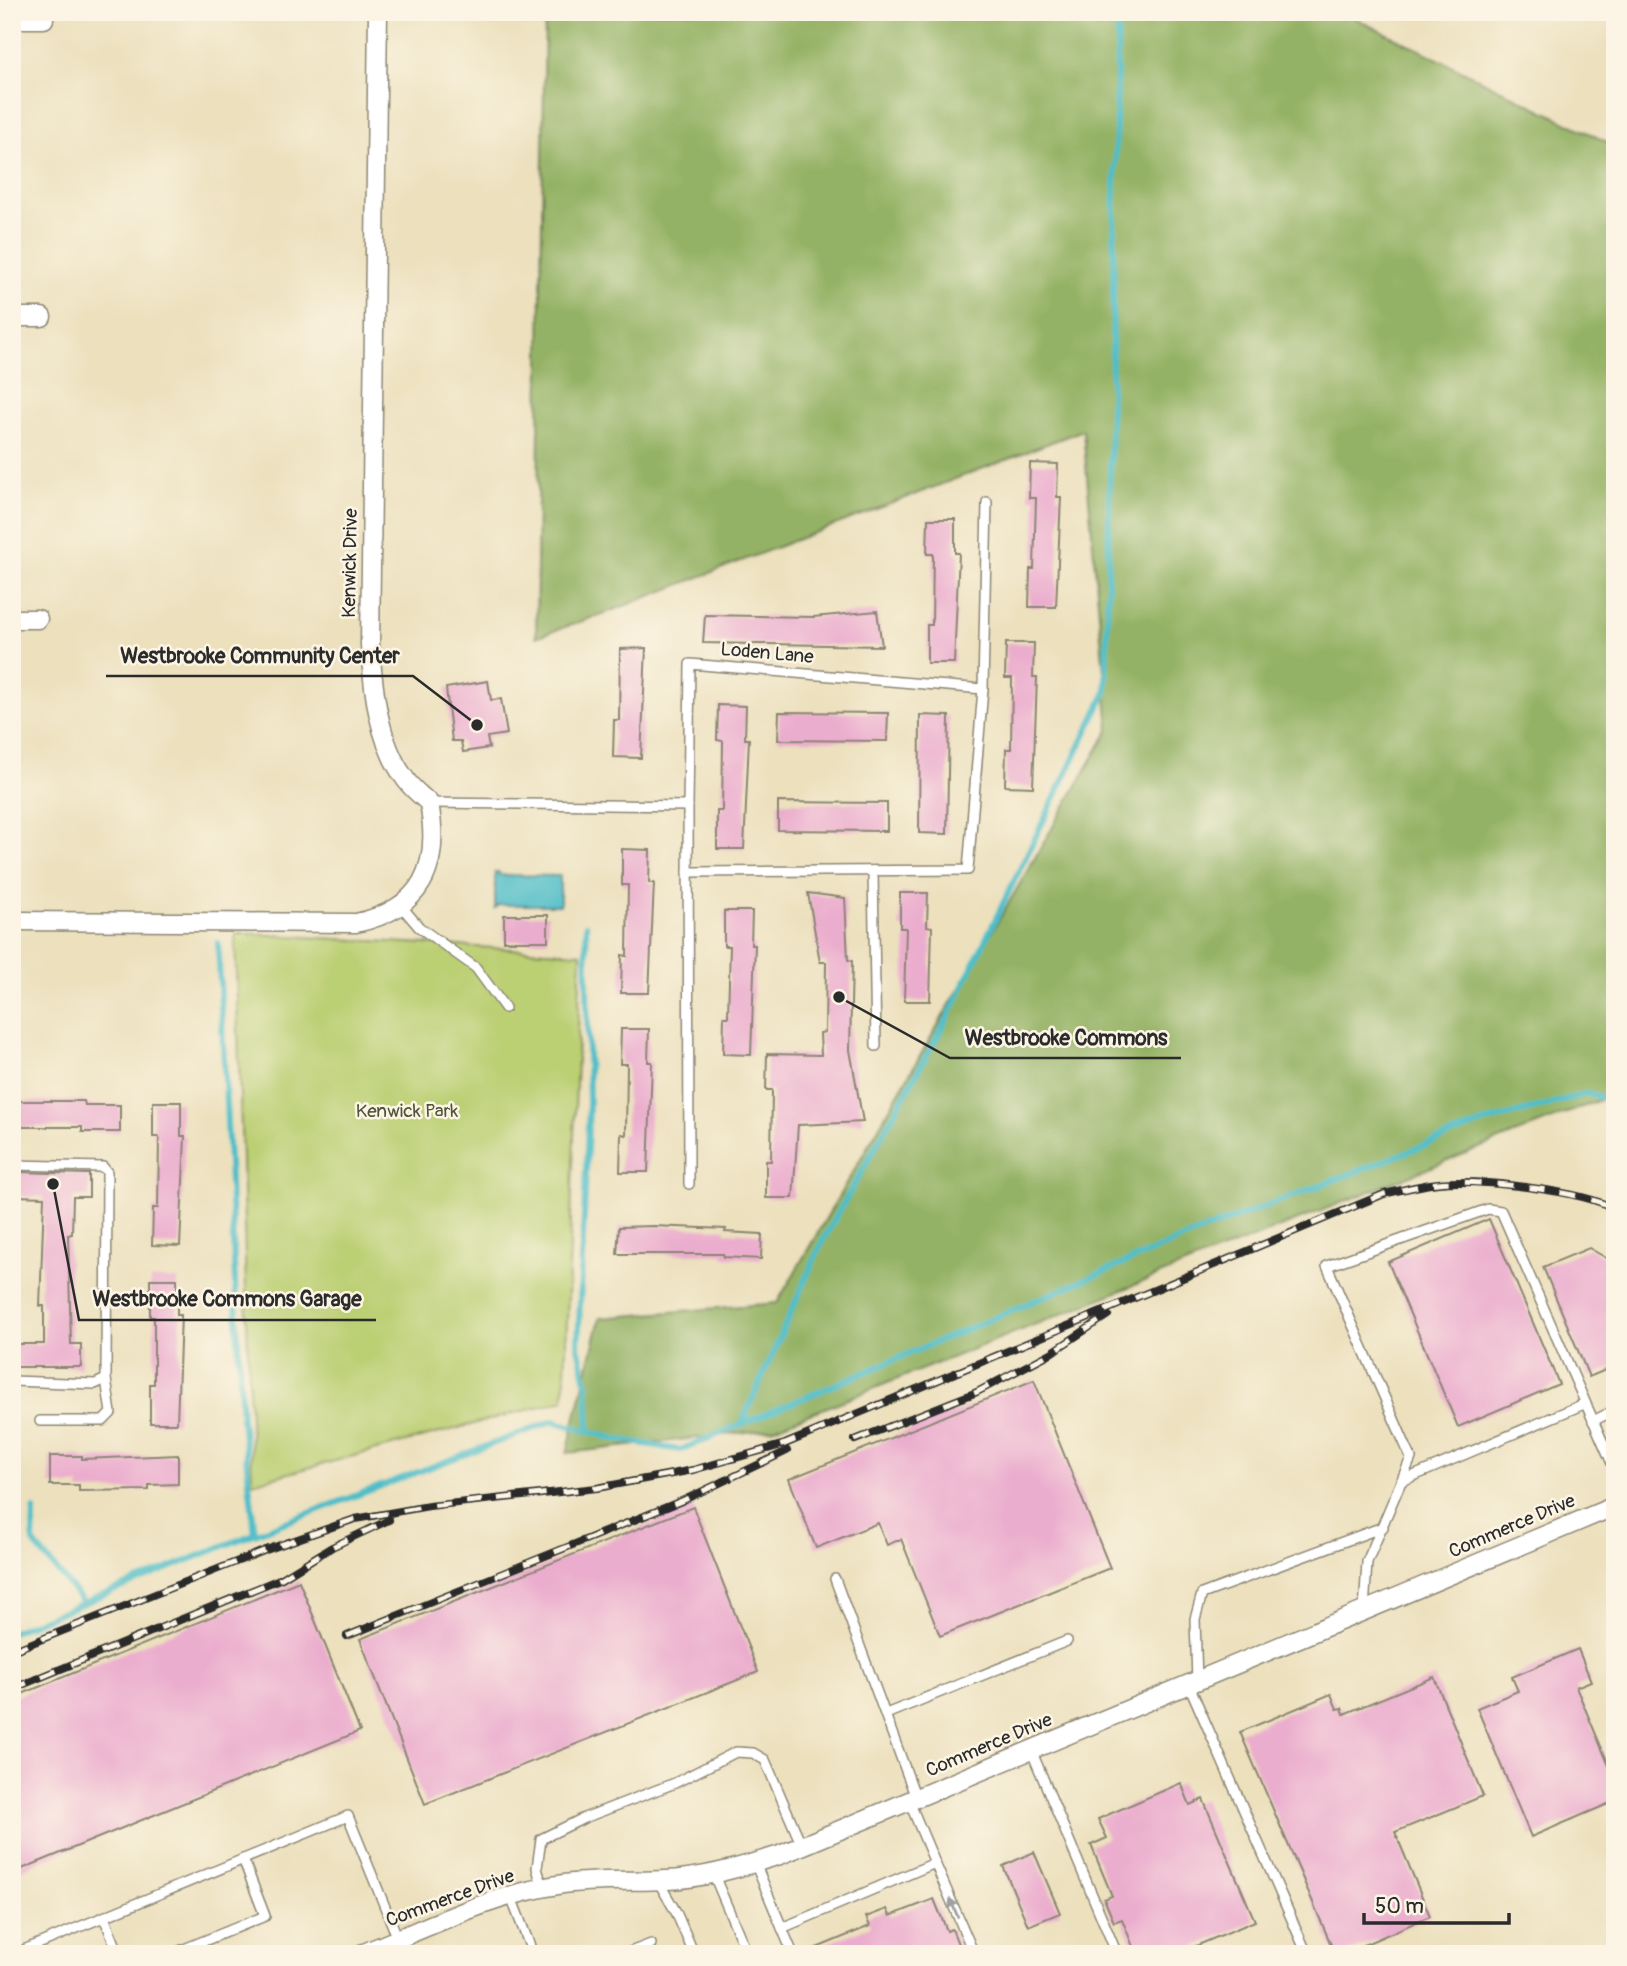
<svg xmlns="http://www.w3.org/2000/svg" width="1627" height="1966" font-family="Pangolin,sans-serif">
	<rect width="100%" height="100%" fill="#fcf5e5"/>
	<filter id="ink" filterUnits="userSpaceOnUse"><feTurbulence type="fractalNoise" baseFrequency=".0143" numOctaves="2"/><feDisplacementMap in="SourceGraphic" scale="14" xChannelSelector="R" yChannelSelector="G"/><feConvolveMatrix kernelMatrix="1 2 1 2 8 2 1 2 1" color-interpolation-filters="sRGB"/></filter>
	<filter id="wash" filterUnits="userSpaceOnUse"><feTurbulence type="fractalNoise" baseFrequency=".00686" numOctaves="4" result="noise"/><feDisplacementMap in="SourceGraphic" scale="28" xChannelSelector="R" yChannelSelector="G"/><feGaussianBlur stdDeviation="1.57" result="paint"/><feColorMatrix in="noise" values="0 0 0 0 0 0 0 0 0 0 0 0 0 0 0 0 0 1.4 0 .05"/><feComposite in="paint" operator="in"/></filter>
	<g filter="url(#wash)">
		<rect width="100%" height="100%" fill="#ece0bd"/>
		<path fill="#bbcf73" stroke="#737d4f" stroke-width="2" d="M235,933L581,953L564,1400L252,1483Z"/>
		<path fill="#94b265" stroke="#606e48" stroke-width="2" d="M545,12H1343L1615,146V1094L772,1429L567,1453L600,1318L777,1303L1109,730L1083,430L608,612L536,637Z"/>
		<path fill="#50bec8" stroke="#3e747a" stroke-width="2" d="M495,872H499V875L560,876V905H499L495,908Z"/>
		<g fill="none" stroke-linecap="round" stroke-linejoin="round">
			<g stroke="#50bec8" stroke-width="6">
				<path d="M586,925L589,1104L578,1347L587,1385L589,1431"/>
				<path d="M218,943L242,1420L255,1534"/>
				<path d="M741,1425L822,1242L946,1021L1106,692L1118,12"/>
				<path d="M34,1510L33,1542L84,1603"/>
				<path d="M12,1632L233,1542L553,1421L616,1439L680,1450L1191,1235L1485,1122L1589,1093L1615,1103"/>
			</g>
		</g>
		<g id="blocks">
			<g fill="#ebadce">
				<path d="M1030,463L1058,464L1057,497H1061L1056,607H1029L1030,569H1034L1036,498H1029Z"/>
				<path d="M928,519H955V553H959L954,663H927V625H932L933,554H927Z"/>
				<path d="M877,611L882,646L703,643L705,615L813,617Z"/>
				<path d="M1006,643H1034L1033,677H1037L1033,787L1005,786L1006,749H1011L1012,678H1005Z"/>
				<path d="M646,648L641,758L613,757L614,720H619L620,649Z"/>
				<path d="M488,681L491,700L501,699L507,734L487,737L489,748L463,752L461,741H452L446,688Z"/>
				<path d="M718,705L746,706L745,739H749L744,849H717V811H722L723,741L717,740Z"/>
				<path d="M779,712L888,713L887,741L778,740Z"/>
				<path d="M920,715L949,716L947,834L919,833Z"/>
				<path d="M778,802L887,803V831L778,830Z"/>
				<path d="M622,849L650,850L649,883H654L649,993H621L622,955L627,956L628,885H622Z"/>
				<path d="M808,893L845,898L848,960L852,961L850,1050L863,1122L798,1125L793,1198H766V1161H771L772,1090H766L767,1054L821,1055L820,1033L825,1032L826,962H820Z"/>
				<path d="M900,893H928L927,926L932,927L930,1001H904L906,928H900Z"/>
				<path d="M724,911H752L751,945H755L751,1055L723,1054L724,1017H728L730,946H724Z"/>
				<rect x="504" y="915" width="44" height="26"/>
				<path d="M621,1029H649L648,1062H652L648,1172H620L621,1134L626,1135L627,1064H620Z"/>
				<path d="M12,1101H84L85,1105H120V1132H82V1127H12Z"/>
				<path d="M153,1102H181V1136H185L180,1246L152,1245L153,1208H158L159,1137H153Z"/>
				<path d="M16,1172L89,1174V1197H73L72,1234L68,1235L71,1344H81V1367H12V1344H44V1306H40L44,1197L16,1196Z"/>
				<path d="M1489,1219L1559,1384L1458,1427L1388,1262Z"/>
				<path d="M653,1226L726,1229L725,1232L762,1234L761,1259L724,1257L723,1254H617L619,1227Z"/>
				<path d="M1589,1248L1615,1263V1366L1589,1377L1543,1267Z"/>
				<path d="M150,1279H177V1315H181L177,1423H150V1384H154V1317H150Z"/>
				<path d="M1034,1380L1110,1568L940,1636L901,1539L887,1545L878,1523L816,1548L789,1479Z"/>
				<path d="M178,1455V1484L149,1485V1490L79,1491V1485H50V1456H82V1459Z"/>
				<path d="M693,1507L758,1672L425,1804L360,1639Z"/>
				<path d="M299,1581L360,1731L12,1873V1698Z"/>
				<path d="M1578,1649L1591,1681L1576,1687L1615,1780V1801L1531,1837L1477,1708L1518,1691L1512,1677Z"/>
				<path d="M1434,1677L1483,1796L1395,1832L1430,1916L1343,1954H1335L1240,1732L1331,1694L1337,1709L1342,1708L1344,1714Z"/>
				<path d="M1181,1783L1190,1805L1203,1799L1255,1921L1177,1954H1136L1122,1919L1114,1922L1104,1899L1112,1896L1091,1845L1107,1838L1098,1819Z"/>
				<path d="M1034,1852L1060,1913L1028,1926L1003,1866Z"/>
				<path d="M934,1899L947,1931L952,1929L962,1954H802L870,1926L866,1917L887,1909L890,1916Z"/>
			</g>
		</g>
	</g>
	<g filter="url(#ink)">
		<use href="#blocks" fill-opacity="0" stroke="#8c8674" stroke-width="2"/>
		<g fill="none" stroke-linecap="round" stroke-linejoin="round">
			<g stroke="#8c8674" stroke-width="12">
				<g id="service">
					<path d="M983,689L987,502"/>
					<path d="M429,803L688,806L689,1184"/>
					<path d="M688,806L690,664L983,689L968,870L688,872"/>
					<path d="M873,871L876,1046"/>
					<path d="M402,907L419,927L476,968L505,1008"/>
					<path d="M12,1165L103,1167L107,1172L106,1379L95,1384L12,1381"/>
					<path d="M40,1421H103L111,1413L106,1379"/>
					<path d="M1593,1421L1615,1410"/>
					<path d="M1404,1480L1584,1404"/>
					<path d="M835,1579L916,1798"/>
					<path d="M1364,1611L1367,1562L1411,1458L1327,1266L1488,1209L1501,1211L1615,1470"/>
					<path d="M1197,1681L1195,1619L1202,1594L1383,1527"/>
					<path d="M1189,1685L1307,1954"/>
					<path d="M886,1714L1067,1641"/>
					<path d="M1031,1750L1117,1954"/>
					<path d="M755,1863L782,1928L935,1863L909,1801"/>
					<path d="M935,1863L974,1954"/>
					<path d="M713,1873L746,1951"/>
					<path d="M658,1881L676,1912L694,1954"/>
					<path d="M543,1889L537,1868L541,1839L584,1818L675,1783L736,1752L753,1753L765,1760L802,1846"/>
					<path d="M511,1897L533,1954"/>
					<path d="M104,1917L119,1954"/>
					<path d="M782,1928L793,1954"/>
					<path d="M14,1954L348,1816L398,1939"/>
					<path d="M172,1954L265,1916L243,1859"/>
					<path d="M625,1954L651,1944"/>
				</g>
			</g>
			<g stroke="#8c8674" stroke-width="21">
				<g id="minor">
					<path d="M12,19H44"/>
					<path d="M12,317H42"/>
					<path d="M12,619H38"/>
					<path d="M12,921L356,923C422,909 441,868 429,803C422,796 412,789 406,780C378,743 373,689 370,645L378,12"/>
					<path d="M361,1954C425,1929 490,1895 558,1885C599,1878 641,1883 681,1879C715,1875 748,1865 780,1855L1615,1506"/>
				</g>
			</g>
			<use href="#service" stroke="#fff" stroke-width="9"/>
			<use href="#minor" stroke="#fff" stroke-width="18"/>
			<g stroke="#2b2b2b" stroke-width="8">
				<g id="rail">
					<path d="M855,1440L977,1392L1051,1353L1108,1315"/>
					<path d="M347,1636L684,1500L787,1451"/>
					<path d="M12,1651L266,1550L355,1519L429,1506L597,1488L693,1470L785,1444L1384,1194C1402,1190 1420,1185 1438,1183C1476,1179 1582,1190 1615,1209"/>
					<path d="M12,1689L282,1578L332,1547L389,1520"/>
				</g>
			</g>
			<use href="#rail" stroke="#fcf5e5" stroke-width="5" stroke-dasharray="16" stroke-linecap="butt"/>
		</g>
		<defs><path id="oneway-solid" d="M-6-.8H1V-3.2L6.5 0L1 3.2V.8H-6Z" transform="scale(1.75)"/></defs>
		<use fill="#a0a0a0" href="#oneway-solid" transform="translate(954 1908) rotate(-113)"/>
	</g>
	<g text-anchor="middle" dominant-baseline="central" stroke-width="5" stroke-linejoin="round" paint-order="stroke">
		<g font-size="19" fill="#2b2b2b" stroke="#fcf5e5">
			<text transform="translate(350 563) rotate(-89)">Kenwick Drive</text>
			<text transform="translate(767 653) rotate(5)">Loden Lane</text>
			<text transform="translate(1512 1526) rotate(-23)">Commerce Drive</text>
			<text transform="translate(989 1745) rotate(-23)">Commerce Drive</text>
			<text transform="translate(450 1898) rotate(-20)">Commerce Drive</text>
		</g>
		<g font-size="19" fill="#4f543d" stroke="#fcf5e5">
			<text x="407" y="1111">Kenwick Park</text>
		</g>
	</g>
	<path fill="none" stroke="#2b2b2b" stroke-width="2.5" d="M477 725L413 676H106M839 997L950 1058H1181M53 1184L79 1320H376"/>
	<g fill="#2b2b2b" stroke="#fcf5e5" stroke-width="2.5">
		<circle cx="477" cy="725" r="7"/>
		<circle cx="839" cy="997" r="7"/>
		<circle cx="53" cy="1184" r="7"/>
	</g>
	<g font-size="21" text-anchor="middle" font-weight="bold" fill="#2b2b2b" stroke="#fcf5e5" stroke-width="5" stroke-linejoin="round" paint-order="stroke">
		<text x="260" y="663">Westbrooke Community Center</text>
		<text x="1066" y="1045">Westbrooke Commons</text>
		<text x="227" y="1306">Westbrooke Commons Garage</text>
	</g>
	<rect width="1627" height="1966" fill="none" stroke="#fcf5e5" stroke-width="42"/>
	<path d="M1364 1913v10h145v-10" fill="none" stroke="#2b2b2b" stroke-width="3.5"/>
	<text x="1375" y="1913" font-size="21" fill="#2b2b2b" stroke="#fcf5e5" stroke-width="5" paint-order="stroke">50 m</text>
</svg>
